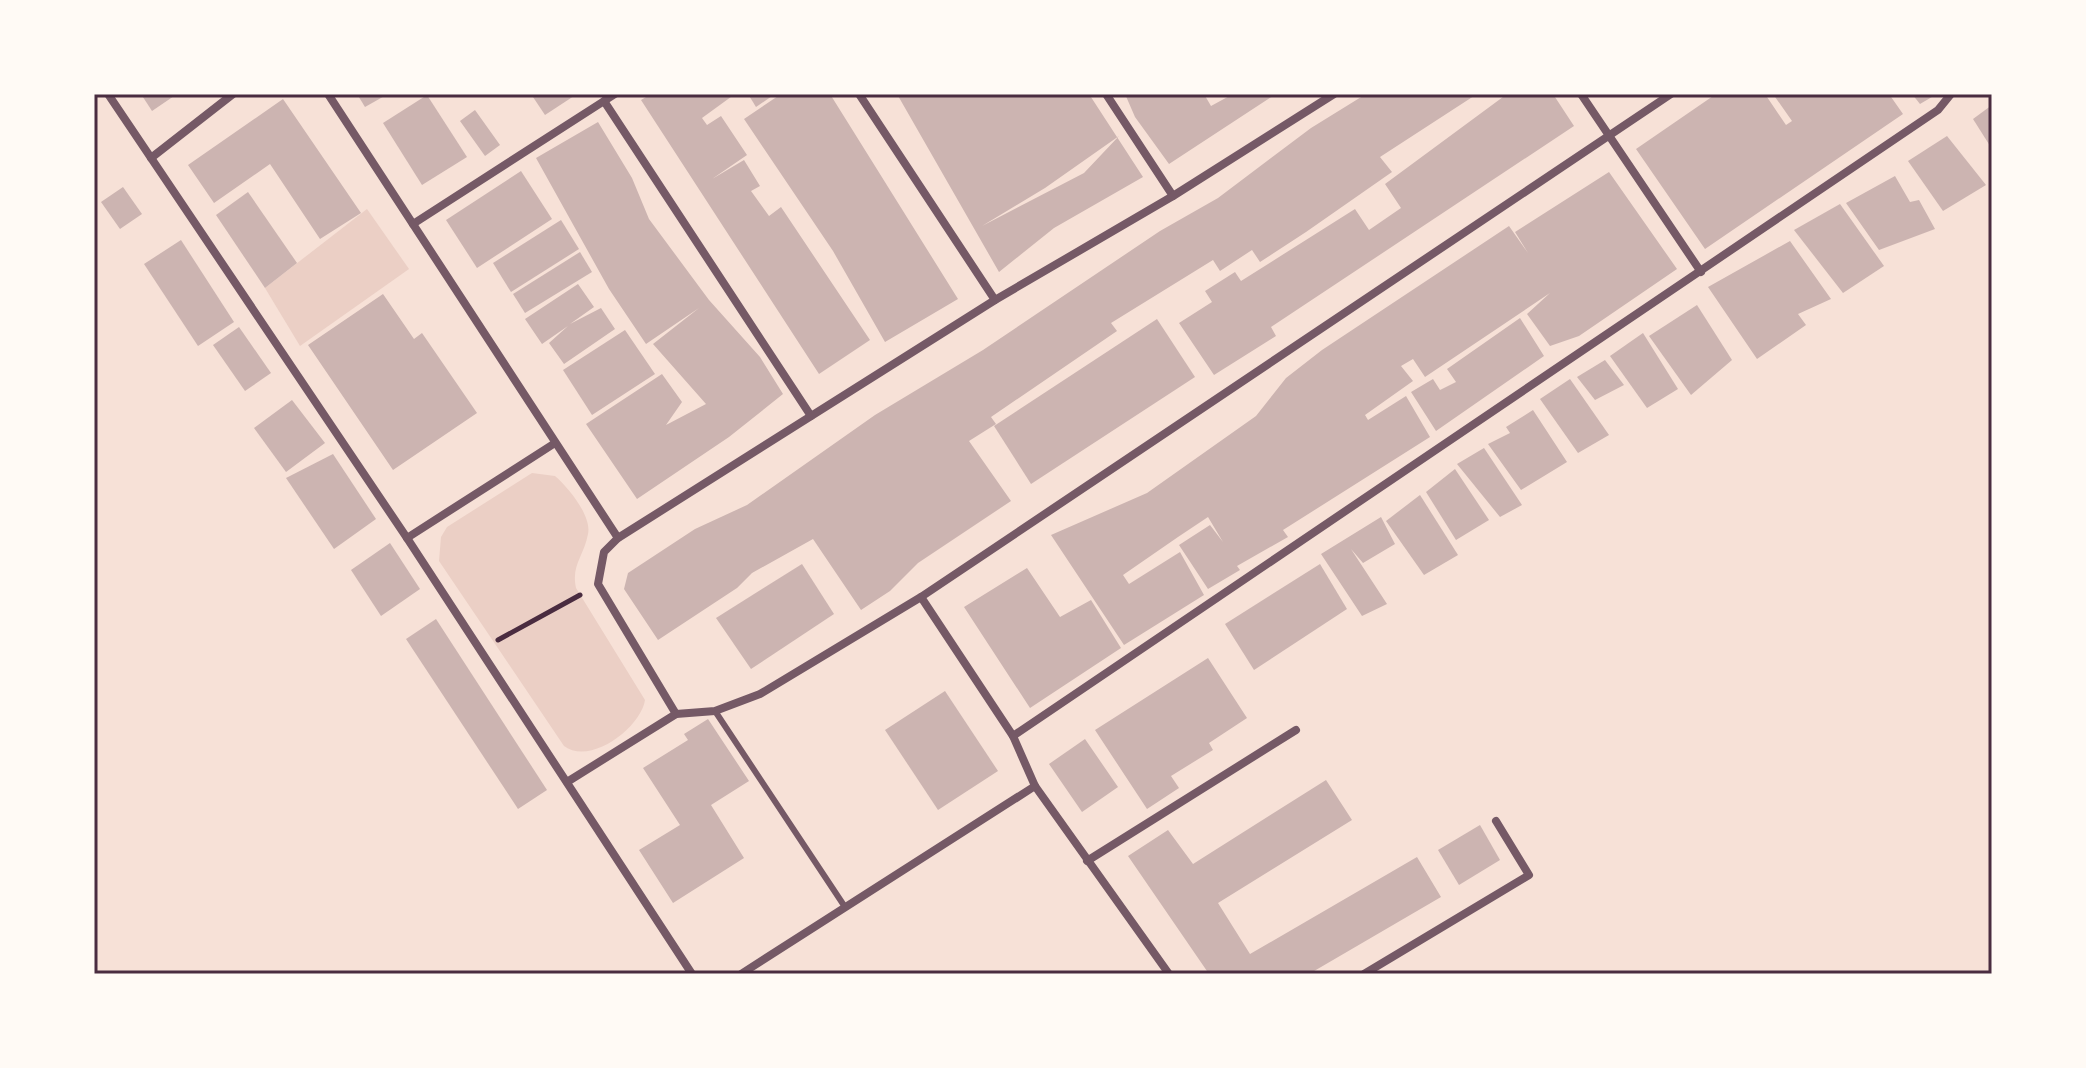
<svg xmlns="http://www.w3.org/2000/svg" width="2086" height="1068" font-family="'Archivo Narrow',sans-serif">
	<rect width="100%" height="100%" fill="#f7e1d7"/>
	<g fill="#ebcfc5">
		<path d="M367,209L409,269L300,346L265,288Z"/>
		<path d="M532,473L555,476C568,487 592,516 588,534C584,556 571,565 576,588L645,700C641,727 591,766 564,746L439,561L441,537L447,527Z"/>
	</g>
	<g fill="#ccb4b1" fill-rule="evenodd">
		<path d="M141,94H177L152,111Z"/>
		<path d="M357,94H388L365,107Z"/>
		<path d="M531,94H577L545,115Z"/>
		<path d="M651,94H735L702,118L707,125L721,116L747,155L712,179L744,160L760,186L751,191L769,216L781,207L870,340L819,374L641,100Z"/>
		<path d="M748,94H775L756,107Z"/>
		<path d="M781,94H830L958,299L885,342L833,251L744,119Z"/>
		<path d="M897,94H1089L1143,177L1054,228L999,272ZM1119,136L1084,173L982,226L1045,188Z"/>
		<path d="M1125,94H1204L1211,106L1233,94H1276L1169,164L1135,117Z"/>
		<path d="M1366,94H1477L1380,157L1392,172L1306,232L1260,262L1252,250L1220,271L1213,260L1111,323L1117,331L991,417L996,424L969,441L1011,501L918,563L890,591L861,610L813,539L752,573L737,588L658,640L624,589L628,573L695,529L747,505L875,415L983,350L1160,231L1218,198L1311,128Z"/>
		<path d="M1507,94H1553L1574,126L1271,327L1276,336L1214,375L1179,323L1212,302L1205,291L1235,272L1241,281L1355,209L1369,230L1401,208L1385,184Z"/>
		<path d="M1716,94H1765L1786,125L1792,121L1773,94H1889L1903,114L1705,249L1636,149Z"/>
		<path d="M1912,94H1937L1920,104Z"/>
		<path d="M427,95L467,157L422,185L383,123Z"/>
		<path d="M283,99L361,213L320,239L270,164L214,203L188,165Z"/>
		<path d="M1992,105V149L1973,119Z"/>
		<path d="M475,110L500,145L485,156L460,121Z"/>
		<path d="M598,122L632,178L649,219L709,300L760,357L783,394L729,437L637,499L586,424L662,374L682,402L666,425L706,404L653,344L699,308L646,344L609,289L536,158Z"/>
		<path d="M1947,136L1986,185L1943,211L1908,161Z"/>
		<path d="M521,171L552,219L477,268L446,220Z"/>
		<path d="M1609,172L1677,269L1579,336L1550,346L1527,314L1550,293L1425,377L1413,359L1401,366L1413,381L1365,415L1368,420L1406,396L1430,437L1283,530L1288,537L1237,566L1240,570L1208,589L1179,545L1210,525L1223,542L1208,517L1178,537L1123,575L1129,584L1180,552L1204,595L1124,645L1051,535L1147,493L1256,416L1286,378L1322,350L1509,226L1528,253L1515,232Z"/>
		<path d="M1895,176L1910,202L1919,200L1935,229L1879,250L1846,203Z"/>
		<path d="M123,187L142,214L120,229L101,202Z"/>
		<path d="M248,192L297,263L265,288L216,215Z"/>
		<path d="M1840,204L1884,266L1843,293L1794,230Z"/>
		<path d="M561,220L579,249L511,292L493,263Z"/>
		<path d="M181,240L234,322L198,346L144,264Z"/>
		<path d="M1790,241L1831,299L1798,314L1806,325L1757,359L1708,287Z"/>
		<path d="M580,252L592,272L525,313L513,294Z"/>
		<path d="M578,284L594,307L570,324L601,308L615,329L564,364L549,343L568,326L542,344L525,319Z"/>
		<path d="M383,294L414,339L422,333L477,413L393,470L308,345Z"/>
		<path d="M1697,305L1732,360L1691,395L1649,336Z"/>
		<path d="M1520,318L1544,356L1436,431L1411,392L1433,379L1440,390L1456,382L1447,369Z"/>
		<path d="M1157,319L1195,377L1031,484L994,426Z"/>
		<path d="M239,327L271,373L245,391L213,345Z"/>
		<path d="M625,330L655,374L592,415L563,370Z"/>
		<path d="M1643,333L1678,389L1647,408L1610,356Z"/>
		<path d="M1605,360L1624,385L1595,400L1577,377Z"/>
		<path d="M1570,379L1609,435L1578,453L1540,399Z"/>
		<path d="M292,400L325,443L286,472L254,428Z"/>
		<path d="M1533,410L1567,462L1521,490L1488,444L1510,433L1506,427Z"/>
		<path d="M1484,448L1522,505L1500,517L1457,464Z"/>
		<path d="M333,454L376,519L334,549L286,478Z"/>
		<path d="M1455,469L1489,520L1456,540L1426,492Z"/>
		<path d="M1420,495L1458,555L1424,575L1386,521Z"/>
		<path d="M1381,517L1395,544L1363,563L1351,549L1387,604L1362,616L1321,554Z"/>
		<path d="M390,543L420,589L381,616L351,570Z"/>
		<path d="M802,564L834,614L751,669L716,618Z"/>
		<path d="M1320,564L1347,609L1254,670L1225,624Z"/>
		<path d="M1027,568L1060,617L1091,600L1121,648L1030,708L964,607Z"/>
		<path d="M436,619L547,790L518,809L406,639Z"/>
		<path d="M1208,658L1247,718L1209,743L1213,750L1171,776L1179,788L1147,809L1095,730Z"/>
		<path d="M945,691L998,771L938,810L885,730Z"/>
		<path d="M708,719L749,781L711,805L744,858L673,903L639,850L680,825L643,768L688,740L684,734Z"/>
		<path d="M1085,739L1118,787L1082,812L1049,764Z"/>
		<path d="M1326,780L1352,820L1218,903L1250,954L1417,857L1441,897L1309,974H1209L1128,856L1168,830L1193,864Z"/>
		<path d="M1480,825L1500,860L1459,885L1438,850Z"/>
	</g>
	<g fill="none" stroke-linecap="round" stroke-linejoin="round">
		<path stroke="#4a2c40" stroke-width="5" d="M498,640L580,595"/>
		<path stroke="#755966" stroke-width="6" d="M715,711L845,907"/>
		<g stroke="#755966" stroke-width="8">
			<path d="M108,94L407,538L692,974"/>
			<path d="M328,94L618,538"/>
			<path d="M859,94L995,300"/>
			<path d="M1106,94L1173,196"/>
			<path d="M1581,94L1701,272"/>
			<path d="M604,101L811,416"/>
			<path d="M151,158L233,94"/>
			<path d="M413,224L615,94"/>
			<path d="M407,538L555,443"/>
			<path d="M921,597L1013,736L1035,786L1169,974"/>
			<path d="M676,714L598,584L604,552L618,538L995,300L1173,196L1334,94"/>
			<path d="M1013,736L1938,110L1951,94"/>
			<path d="M567,782L676,714L715,711L760,694L921,597L1671,94"/>
			<path d="M1087,861L1296,730"/>
			<path d="M741,974L1035,786"/>
			<path d="M1364,974L1529,875L1496,821"/>
		</g>
	</g>
	<rect width="2086" height="1068" fill="none" stroke="#fffaf5" stroke-width="192"/>
	<rect x="96" y="96" width="1894" height="876" fill="none" stroke="#4a2c40" stroke-width="3"/>
</svg>
